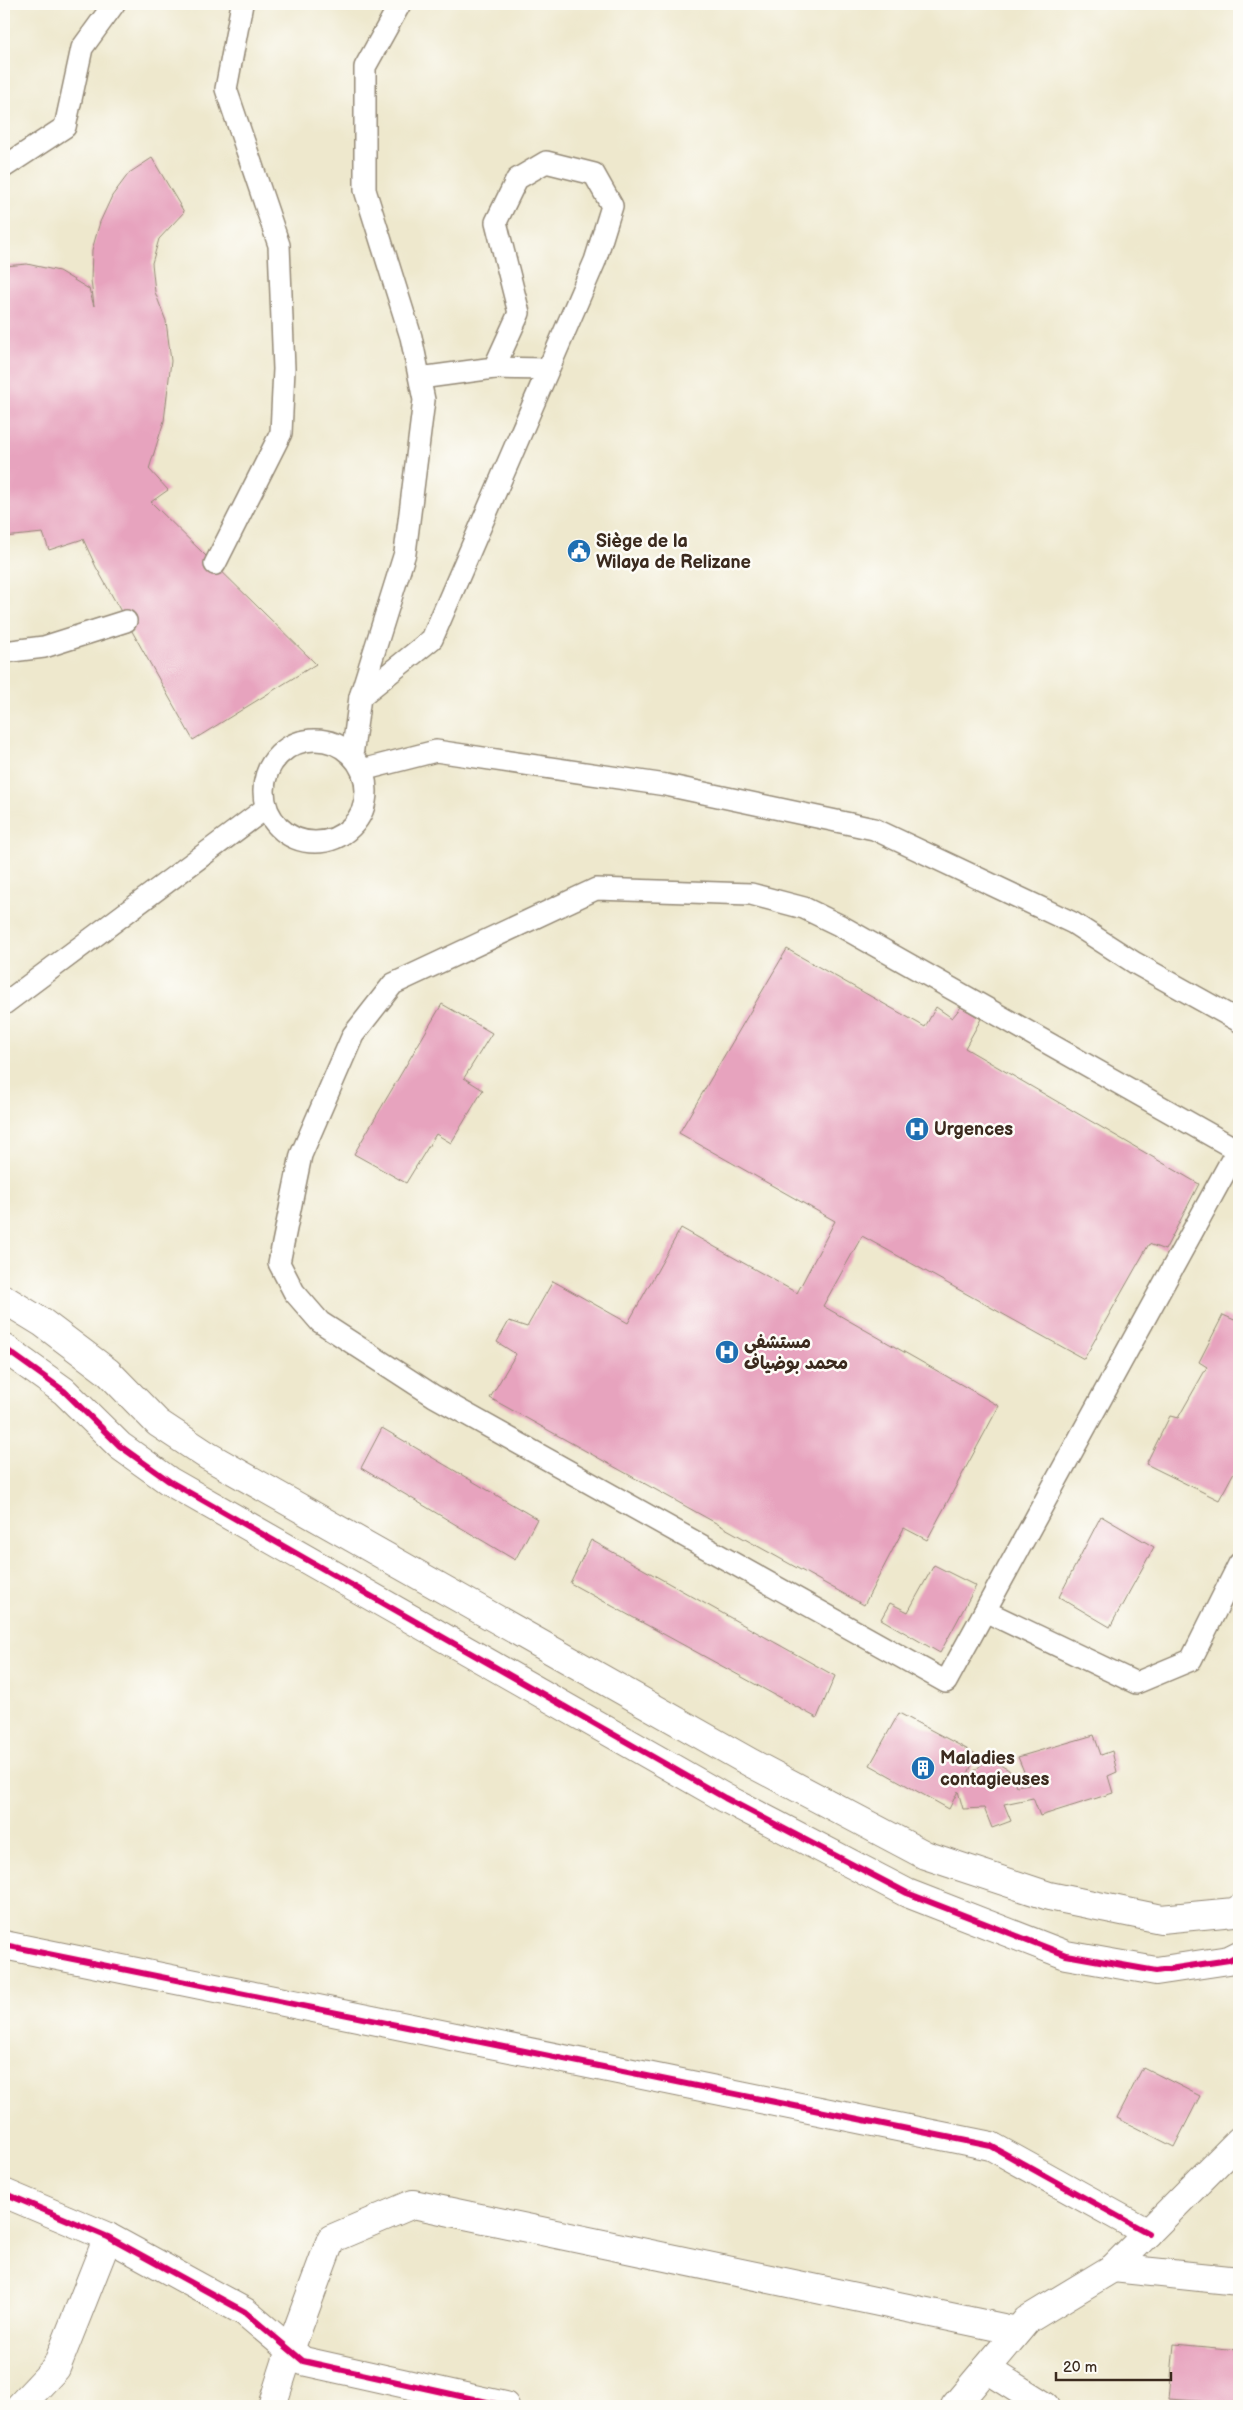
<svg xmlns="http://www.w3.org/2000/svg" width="1243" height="2410" font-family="'Balsamiq Sans','Playpen Sans Arabic',sans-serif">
	<rect width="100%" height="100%" fill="#fdfcf7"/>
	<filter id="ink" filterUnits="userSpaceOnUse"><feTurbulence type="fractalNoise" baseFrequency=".02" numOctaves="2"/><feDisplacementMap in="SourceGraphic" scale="10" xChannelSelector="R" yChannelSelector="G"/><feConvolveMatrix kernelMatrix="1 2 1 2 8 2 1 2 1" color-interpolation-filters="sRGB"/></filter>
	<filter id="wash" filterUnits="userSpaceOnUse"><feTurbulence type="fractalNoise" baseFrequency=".0096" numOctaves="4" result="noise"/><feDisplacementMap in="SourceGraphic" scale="20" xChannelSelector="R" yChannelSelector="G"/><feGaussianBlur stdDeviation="1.12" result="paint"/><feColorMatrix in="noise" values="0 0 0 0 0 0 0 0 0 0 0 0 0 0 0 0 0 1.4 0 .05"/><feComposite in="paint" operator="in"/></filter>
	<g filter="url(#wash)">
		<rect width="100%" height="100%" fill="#eee8cd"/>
		<g id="blocks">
			<g fill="#e7a3be">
				<path d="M152,158L184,212L159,239L152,263L155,292L166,321L171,361L164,421L149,469L168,490L151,502L316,664L193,740L96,567L83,539L49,550L43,533L4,537V266L27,264L59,271L89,289L94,306L91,280L92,250L100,222L112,196L129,173Z"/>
				<path d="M787,949L925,1027L936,1007L952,1018L961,1007L981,1019L965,1048L1199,1184L1165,1250L1149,1244L1084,1359L862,1236L823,1306L999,1406L927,1540L904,1528L864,1605L490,1398L516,1354L497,1342L509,1321L527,1327L553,1281L628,1323L681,1228L797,1293L835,1221L679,1133Z"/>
				<path d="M442,1004L492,1033L464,1078L483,1090L451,1143L436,1134L406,1183L354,1154Z"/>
				<path d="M1223,1315L1239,1322V1443L1236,1449L1239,1451V1463L1219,1500L1146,1464L1170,1416L1178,1418L1207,1367L1199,1362Z"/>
				<path d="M382,1428L537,1519L515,1560L361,1468Z"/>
				<path d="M1101,1516L1154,1547L1110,1627L1059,1597Z"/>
				<path d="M591,1540L835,1676L817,1718L570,1583Z"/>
				<path d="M934,1565L976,1586L940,1653L881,1619L890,1603L908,1612Z"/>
				<path d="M899,1713L976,1754L966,1779L983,1763L993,1761L1009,1770L1016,1786L1029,1784L1018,1757L1094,1735L1101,1755L1112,1751L1117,1772L1108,1776L1113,1793L1040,1816L1033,1798L1004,1804L1011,1821L992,1828L984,1808L963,1809L958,1791L949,1809L870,1765Z"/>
				<path d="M1143,2067L1200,2096L1174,2147L1117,2118Z"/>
				<path d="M1174,2344L1239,2350V2404L1169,2399Z"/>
			</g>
		</g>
	</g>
	<g filter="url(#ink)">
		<use href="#blocks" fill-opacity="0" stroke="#948976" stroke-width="1"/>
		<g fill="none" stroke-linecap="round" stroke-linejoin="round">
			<g stroke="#948976" stroke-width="24">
				<g id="lane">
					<path d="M4,167L65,127L82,48L114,4"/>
					<path d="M494,368L548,369"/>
					<path d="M215,564L281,433L284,369L279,245L226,89L242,4"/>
					<path d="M4,652L44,647L126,621"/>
					<path d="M360,697L432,639L595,261L612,206L594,174L546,162L517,179L496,222L519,313L494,368L420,378"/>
					<circle cx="315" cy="791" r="51"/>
					<path d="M352,756L360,697L405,553L424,400L411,337L365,190V67L400,4"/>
					<path d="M362,770L436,751L666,785L874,829L1073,923L1135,963L1239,1021"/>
					<path d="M4,1004L266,808"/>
					<path d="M1237,1150L946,1682L434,1396L320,1322L294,1292L279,1263L301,1155L353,1035L393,984L596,889L751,894L804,908L839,925L1239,1151"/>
					<path d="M985,1611L1136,1683L1191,1660L1239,1564"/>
				</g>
			</g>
			<g stroke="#948976" stroke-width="30">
				<g id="street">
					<path d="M4,1299L43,1323L108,1372L158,1423L208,1456L751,1763L925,1855L1049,1896L1161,1919L1234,1912L1239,1909"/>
					<path d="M4,1348L64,1391L120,1446L169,1481L725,1798L907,1893L1066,1955L1156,1971L1229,1960L1239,1955"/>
					<path d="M4,1945L991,2146L1148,2233"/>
					<path d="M4,2193L108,2237L245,2312L303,2361L505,2406"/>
					<path d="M1113,2268L1239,2281"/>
					<path d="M986,2369L1045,2406"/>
					<path d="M20,2406L56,2368L108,2237"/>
					<path d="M272,2406L290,2350L331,2239L413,2204L1017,2331"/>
					<path d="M955,2406L1027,2320L1113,2268L1239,2141"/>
				</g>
			</g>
			<use href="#lane" stroke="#fff" stroke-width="21"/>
			<use href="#street" stroke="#fff" stroke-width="28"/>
			<g stroke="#fdfcf7" stroke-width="9">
				<g id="cycleway">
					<path d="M4,1348L64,1391L120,1446L169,1481L725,1798L907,1893L1066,1955L1156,1971L1229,1960L1239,1955"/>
					<path d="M4,1945L991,2146L1148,2233"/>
					<path d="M4,2193L108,2237L245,2312L303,2361L505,2406"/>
				</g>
			</g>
			<use href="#cycleway" stroke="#d6006c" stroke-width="6"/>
		</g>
	</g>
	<defs>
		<g id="civic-disc" transform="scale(1.25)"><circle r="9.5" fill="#1f6fb2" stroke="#fdfcf7"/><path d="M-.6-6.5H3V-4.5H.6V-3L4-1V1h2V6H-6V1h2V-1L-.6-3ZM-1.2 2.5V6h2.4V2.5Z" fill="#fff"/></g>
		<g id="hospital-disc" transform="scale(1.25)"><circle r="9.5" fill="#1f6fb2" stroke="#fdfcf7"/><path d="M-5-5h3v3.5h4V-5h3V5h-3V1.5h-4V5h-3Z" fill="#fff"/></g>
		<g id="building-disc" transform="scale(1.25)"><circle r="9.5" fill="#1f6fb2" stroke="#fdfcf7"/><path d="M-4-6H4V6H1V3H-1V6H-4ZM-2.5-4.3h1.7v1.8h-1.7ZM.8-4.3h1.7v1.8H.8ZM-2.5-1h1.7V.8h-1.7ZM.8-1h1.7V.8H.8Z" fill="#fff"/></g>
	</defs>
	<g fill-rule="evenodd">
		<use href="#civic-disc" x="579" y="551"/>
		<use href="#hospital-disc" x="917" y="1129"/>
		<use href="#hospital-disc" x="727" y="1352"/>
		<use href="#building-disc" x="923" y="1768"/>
	</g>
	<g text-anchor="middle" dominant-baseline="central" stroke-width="5" stroke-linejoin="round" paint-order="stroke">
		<g font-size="18" font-weight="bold" fill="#3b2a1e" stroke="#fdfcf7" text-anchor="start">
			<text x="596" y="541">Siège de la<tspan x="596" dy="21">Wilaya de Relizane</tspan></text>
			<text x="934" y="1129">Urgences</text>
			<text x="744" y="1342">مستشفى<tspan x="744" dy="21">محمد بوضياف</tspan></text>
			<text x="940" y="1758">Maladies<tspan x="940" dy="21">contagieuses</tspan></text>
		</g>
	</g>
	<rect width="1243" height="2410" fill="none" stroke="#fdfcf7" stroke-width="20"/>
	<path d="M1056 2372v8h115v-8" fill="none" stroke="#3b2a1e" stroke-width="2.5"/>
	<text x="1063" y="2372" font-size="15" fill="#3b2a1e" stroke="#fdfcf7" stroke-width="4" paint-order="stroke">20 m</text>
</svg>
